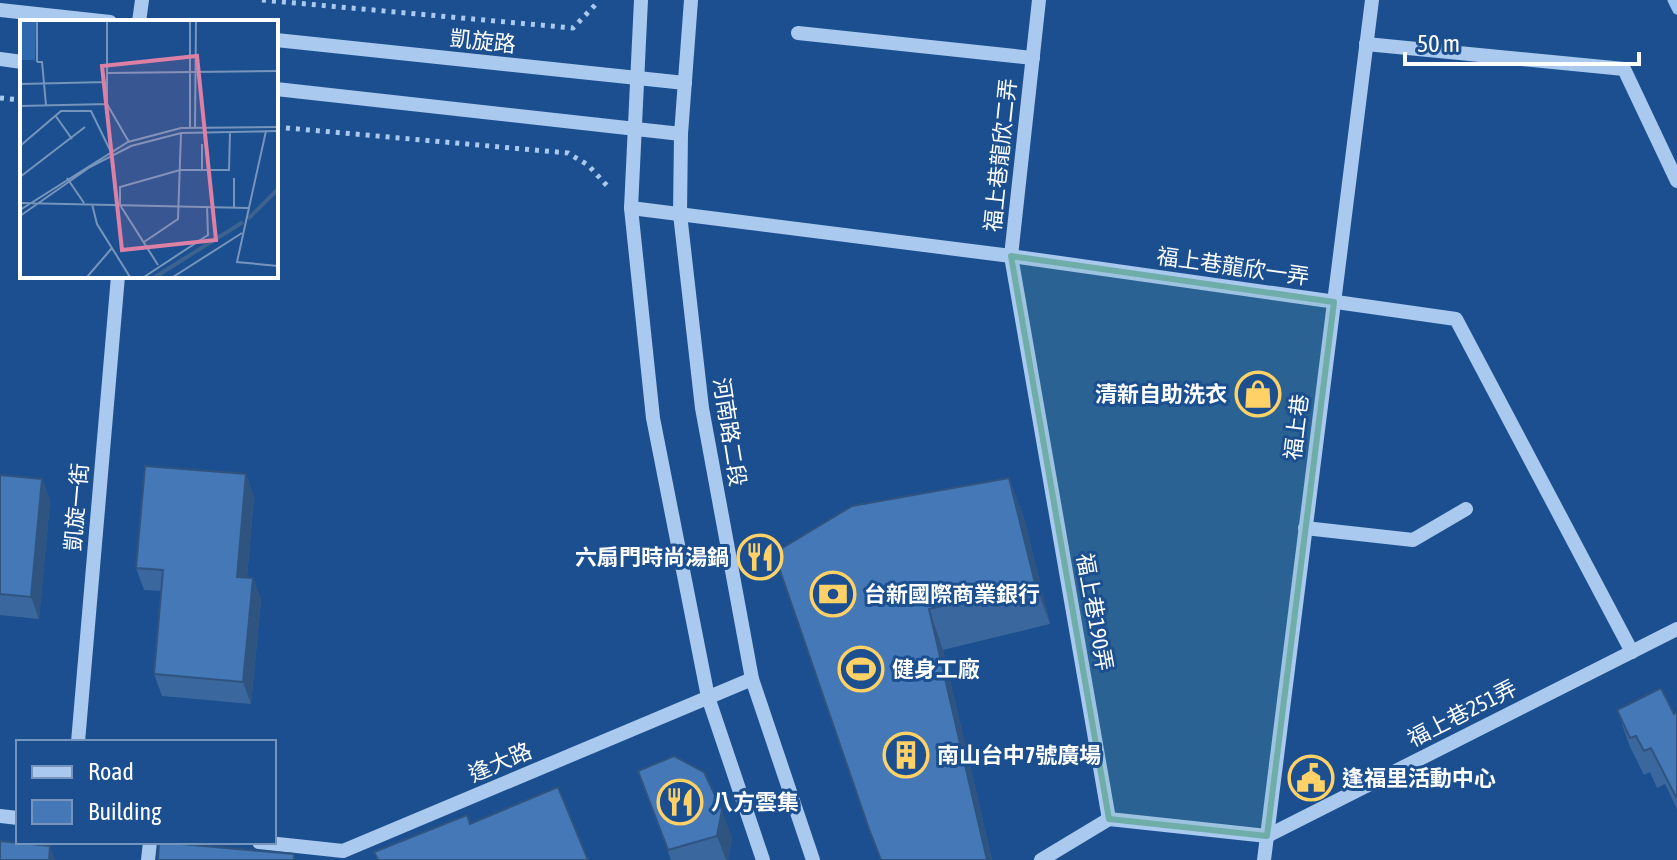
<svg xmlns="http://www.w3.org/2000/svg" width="1677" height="860" font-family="'Asap Condensed','Noto Sans TC',sans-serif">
	<rect width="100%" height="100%" fill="#1b4f8f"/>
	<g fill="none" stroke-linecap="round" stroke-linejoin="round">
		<path stroke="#9cc4f0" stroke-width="9" d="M1672,0L1677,10"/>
		<g stroke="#a9c9ee" stroke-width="5" stroke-dasharray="4 6" stroke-linecap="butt">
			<path d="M262,0L573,28L598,2"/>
			<path d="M0,98L22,100"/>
			<path d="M276,127L568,153L588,165L610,189"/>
		</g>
		<g stroke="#a9c9ee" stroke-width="14">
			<path d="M641,0L631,208L653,418L708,697L763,860"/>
			<path d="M691,0L681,134L680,214L702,408L752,679L813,860"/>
			<path d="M1039,0L1011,256L1109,819L1267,836L1677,629"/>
			<path d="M0,10L110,22"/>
			<path d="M139,22L142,0"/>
			<path d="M798,33L1033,58"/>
			<path d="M276,40L685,83"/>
			<path d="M1366,44L1624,69L1677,181"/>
			<path d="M0,59L22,62"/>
			<path d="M276,89L681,134"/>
			<path d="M631,208L1011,256L1456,319L1632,652"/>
			<path d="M1305,528L1413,540L1466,509"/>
			<path d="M78,742L118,276"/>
			<path d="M0,816L18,818"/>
			<path d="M259,842L343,851L752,679"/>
			<path d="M148,860L150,842"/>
			<path d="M1041,860L1109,819"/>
			<path d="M1264,860L1372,0"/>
		</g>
	</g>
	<g fill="#3a679d">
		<path d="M246,474L254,497L247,577L253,578L261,600L251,704L162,696L154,674L161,591L144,590L136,568Z"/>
		<path d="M0,475L42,479L50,501L39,619L0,615Z"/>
		<path d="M1009,478L1024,518L1050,624L943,650L992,860H881L774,553Z"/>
		<path d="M1617,710L1674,714L1677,712V809L1665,784L1657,788L1650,772L1644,775L1630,747Z"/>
		<path d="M638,771L732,838L728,860H671Z"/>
	</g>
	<g fill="#305480">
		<path d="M246,474L254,497L245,599L237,577Z"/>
		<path d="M1009,478L1024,518L1050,624L1035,583Z"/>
		<path d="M42,479L50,501L39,619L31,597Z"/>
		<path d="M253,578L261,600L251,704L243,682Z"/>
		<path d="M929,609L943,650L992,860H987Z"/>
		<path d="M722,810L732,838L728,860H726L717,836Z"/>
		<path d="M50,846L55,860H49Z"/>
	</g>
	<g fill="#4478b7" stroke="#305480" stroke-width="2">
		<path d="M145,466L246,474L237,577L253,578L243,682L154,674L163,570L136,568Z"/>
		<path d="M0,475L42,479L31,597L0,594Z"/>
		<path d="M1009,478L1035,583L929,609L987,860H881L869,829L774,553L852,506Z"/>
		<path d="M1661,688L1674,714L1677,712V799L1651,748L1644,751L1636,736L1630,738L1617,710Z"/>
		<path d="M674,756L704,772L722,810L717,836L668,850L638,771Z"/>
		<path d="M558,787L588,860H378L374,852L467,815L470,824Z"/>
		<path d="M0,841L50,846L49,860H0Z"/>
		<path d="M159,842L294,854V860H158Z"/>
	</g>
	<path fill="#6fada8" fill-opacity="0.2" stroke="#6fada8" stroke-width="6" stroke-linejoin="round" d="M1011,256L1334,302L1267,836L1109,819Z"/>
	<defs>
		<g id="shop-ring" transform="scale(2.3)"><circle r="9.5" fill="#1b4f8f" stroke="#ffd166" stroke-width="1.5"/><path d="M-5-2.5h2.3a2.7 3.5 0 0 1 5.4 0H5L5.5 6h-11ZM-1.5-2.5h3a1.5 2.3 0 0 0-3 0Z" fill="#ffd166"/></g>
		<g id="restaurant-ring" transform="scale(2.3)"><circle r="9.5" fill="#1b4f8f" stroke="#ffd166" stroke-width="1.5"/><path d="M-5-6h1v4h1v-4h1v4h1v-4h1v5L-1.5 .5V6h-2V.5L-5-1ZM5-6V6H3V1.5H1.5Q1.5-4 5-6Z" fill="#ffd166"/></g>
		<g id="bank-ring" transform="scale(2.3)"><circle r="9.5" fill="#1b4f8f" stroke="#ffd166" stroke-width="1.5"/><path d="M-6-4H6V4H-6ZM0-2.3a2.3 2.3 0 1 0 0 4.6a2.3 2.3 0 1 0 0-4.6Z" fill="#ffd166"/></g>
		<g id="stadium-ring" transform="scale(2.3)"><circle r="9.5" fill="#1b4f8f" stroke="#ffd166" stroke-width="1.5"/><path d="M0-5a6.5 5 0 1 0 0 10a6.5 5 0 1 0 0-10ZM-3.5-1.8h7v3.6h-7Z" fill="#ffd166"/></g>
		<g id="building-ring" transform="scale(2.3)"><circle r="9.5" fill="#1b4f8f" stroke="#ffd166" stroke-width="1.5"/><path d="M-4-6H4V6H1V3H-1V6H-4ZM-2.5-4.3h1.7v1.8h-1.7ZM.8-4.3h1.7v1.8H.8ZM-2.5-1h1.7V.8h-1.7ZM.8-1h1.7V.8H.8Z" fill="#ffd166"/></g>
		<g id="civic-ring" transform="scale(2.3)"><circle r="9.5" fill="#1b4f8f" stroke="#ffd166" stroke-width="1.5"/><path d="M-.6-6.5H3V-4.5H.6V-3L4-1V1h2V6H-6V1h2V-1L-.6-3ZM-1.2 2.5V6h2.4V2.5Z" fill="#ffd166"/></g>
	</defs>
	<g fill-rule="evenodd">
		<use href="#shop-ring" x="1258" y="394"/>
		<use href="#restaurant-ring" x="760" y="557"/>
		<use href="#bank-ring" x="833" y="594"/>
		<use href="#stadium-ring" x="861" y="669"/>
		<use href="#building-ring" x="906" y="755"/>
		<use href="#civic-ring" x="1311" y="778"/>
		<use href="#restaurant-ring" x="680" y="802"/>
	</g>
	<g text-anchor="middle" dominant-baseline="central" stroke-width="6" stroke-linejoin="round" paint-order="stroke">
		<g font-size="22" fill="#fff" stroke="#1b4f8f">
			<text transform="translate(483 41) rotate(6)">凱旋路</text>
			<text transform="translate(1000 155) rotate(-84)">福上巷龍欣二弄</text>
			<text transform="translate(1233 266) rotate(8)">福上巷龍欣一弄</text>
			<text transform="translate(1296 427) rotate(-83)">福上巷</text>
			<text transform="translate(730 432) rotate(81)">河南路二段</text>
			<text transform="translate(76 507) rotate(-85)">凱旋一街</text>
			<text transform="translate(1095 612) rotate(80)">福上巷190弄</text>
			<text transform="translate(1462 713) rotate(-27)">福上巷251弄</text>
			<text transform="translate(500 762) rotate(-23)">逢大路</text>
		</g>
		<g font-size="22" font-weight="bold" fill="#fff" stroke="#1b4f8f" text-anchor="start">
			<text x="1227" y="394" text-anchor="end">清新自助洗衣</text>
			<text x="729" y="557" text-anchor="end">六扇門時尚湯鍋</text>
			<text x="864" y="594">台新國際商業銀行</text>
			<text x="892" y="669">健身工廠</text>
			<text x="937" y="755">南山台中7號廣場</text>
			<text x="1342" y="778">逢福里活動中心</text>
			<text x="711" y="802">八方雲集</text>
		</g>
	</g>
	<g transform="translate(20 20)">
		<rect width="258" height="258" fill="#1b4f8f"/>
		<path d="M0,1H16L15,40H0Z" fill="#2e69ad"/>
		<path fill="none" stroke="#3c6290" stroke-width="4" d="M228,199L258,169M135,257L223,202"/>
		<path fill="none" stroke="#7695bc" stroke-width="2" d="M17,1V42M87,1V84L109,122M17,42H22L26,85M87,53L258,51M0,64L87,62M0,86L87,84M35,95L52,119M170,108V1M175,108L176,1M246,111L217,242L258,246M0,126L41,91H71L90,130M182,150V124M0,157L65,107M47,158L64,183M0,183L229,188M72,184L77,204L110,257M214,187V158M0,190L108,122L161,108L258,107M0,196L70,147L111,126L161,113L258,111M124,222L158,199L161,113M138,245L100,185V167L160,150H209L210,112M67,257L92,228M124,257L188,215L187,186M153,257L222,213"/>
		<path fill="#dd80a5" fill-opacity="0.15" stroke="#dd80a5" stroke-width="4" d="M177,36L196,220L102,230L82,46Z"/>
		<rect width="258" height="258" fill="none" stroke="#fff" stroke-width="4"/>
	</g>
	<rect x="16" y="740" width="260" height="104" fill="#1b4f8f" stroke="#7695bc" stroke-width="2"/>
	<rect x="32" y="766" width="40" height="12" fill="#a9c9ee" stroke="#7695bc" stroke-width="2"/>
	<text x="88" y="780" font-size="24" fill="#ffffff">Road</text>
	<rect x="32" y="800" width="40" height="24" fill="#4478b7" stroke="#7695bc" stroke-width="2"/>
	<text x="88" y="820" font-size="24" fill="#ffffff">Building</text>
	<path d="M1405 52v12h234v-12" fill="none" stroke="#ffffff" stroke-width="4"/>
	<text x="1417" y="52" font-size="24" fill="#ffffff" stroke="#1b4f8f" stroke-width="6" paint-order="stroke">50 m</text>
</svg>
